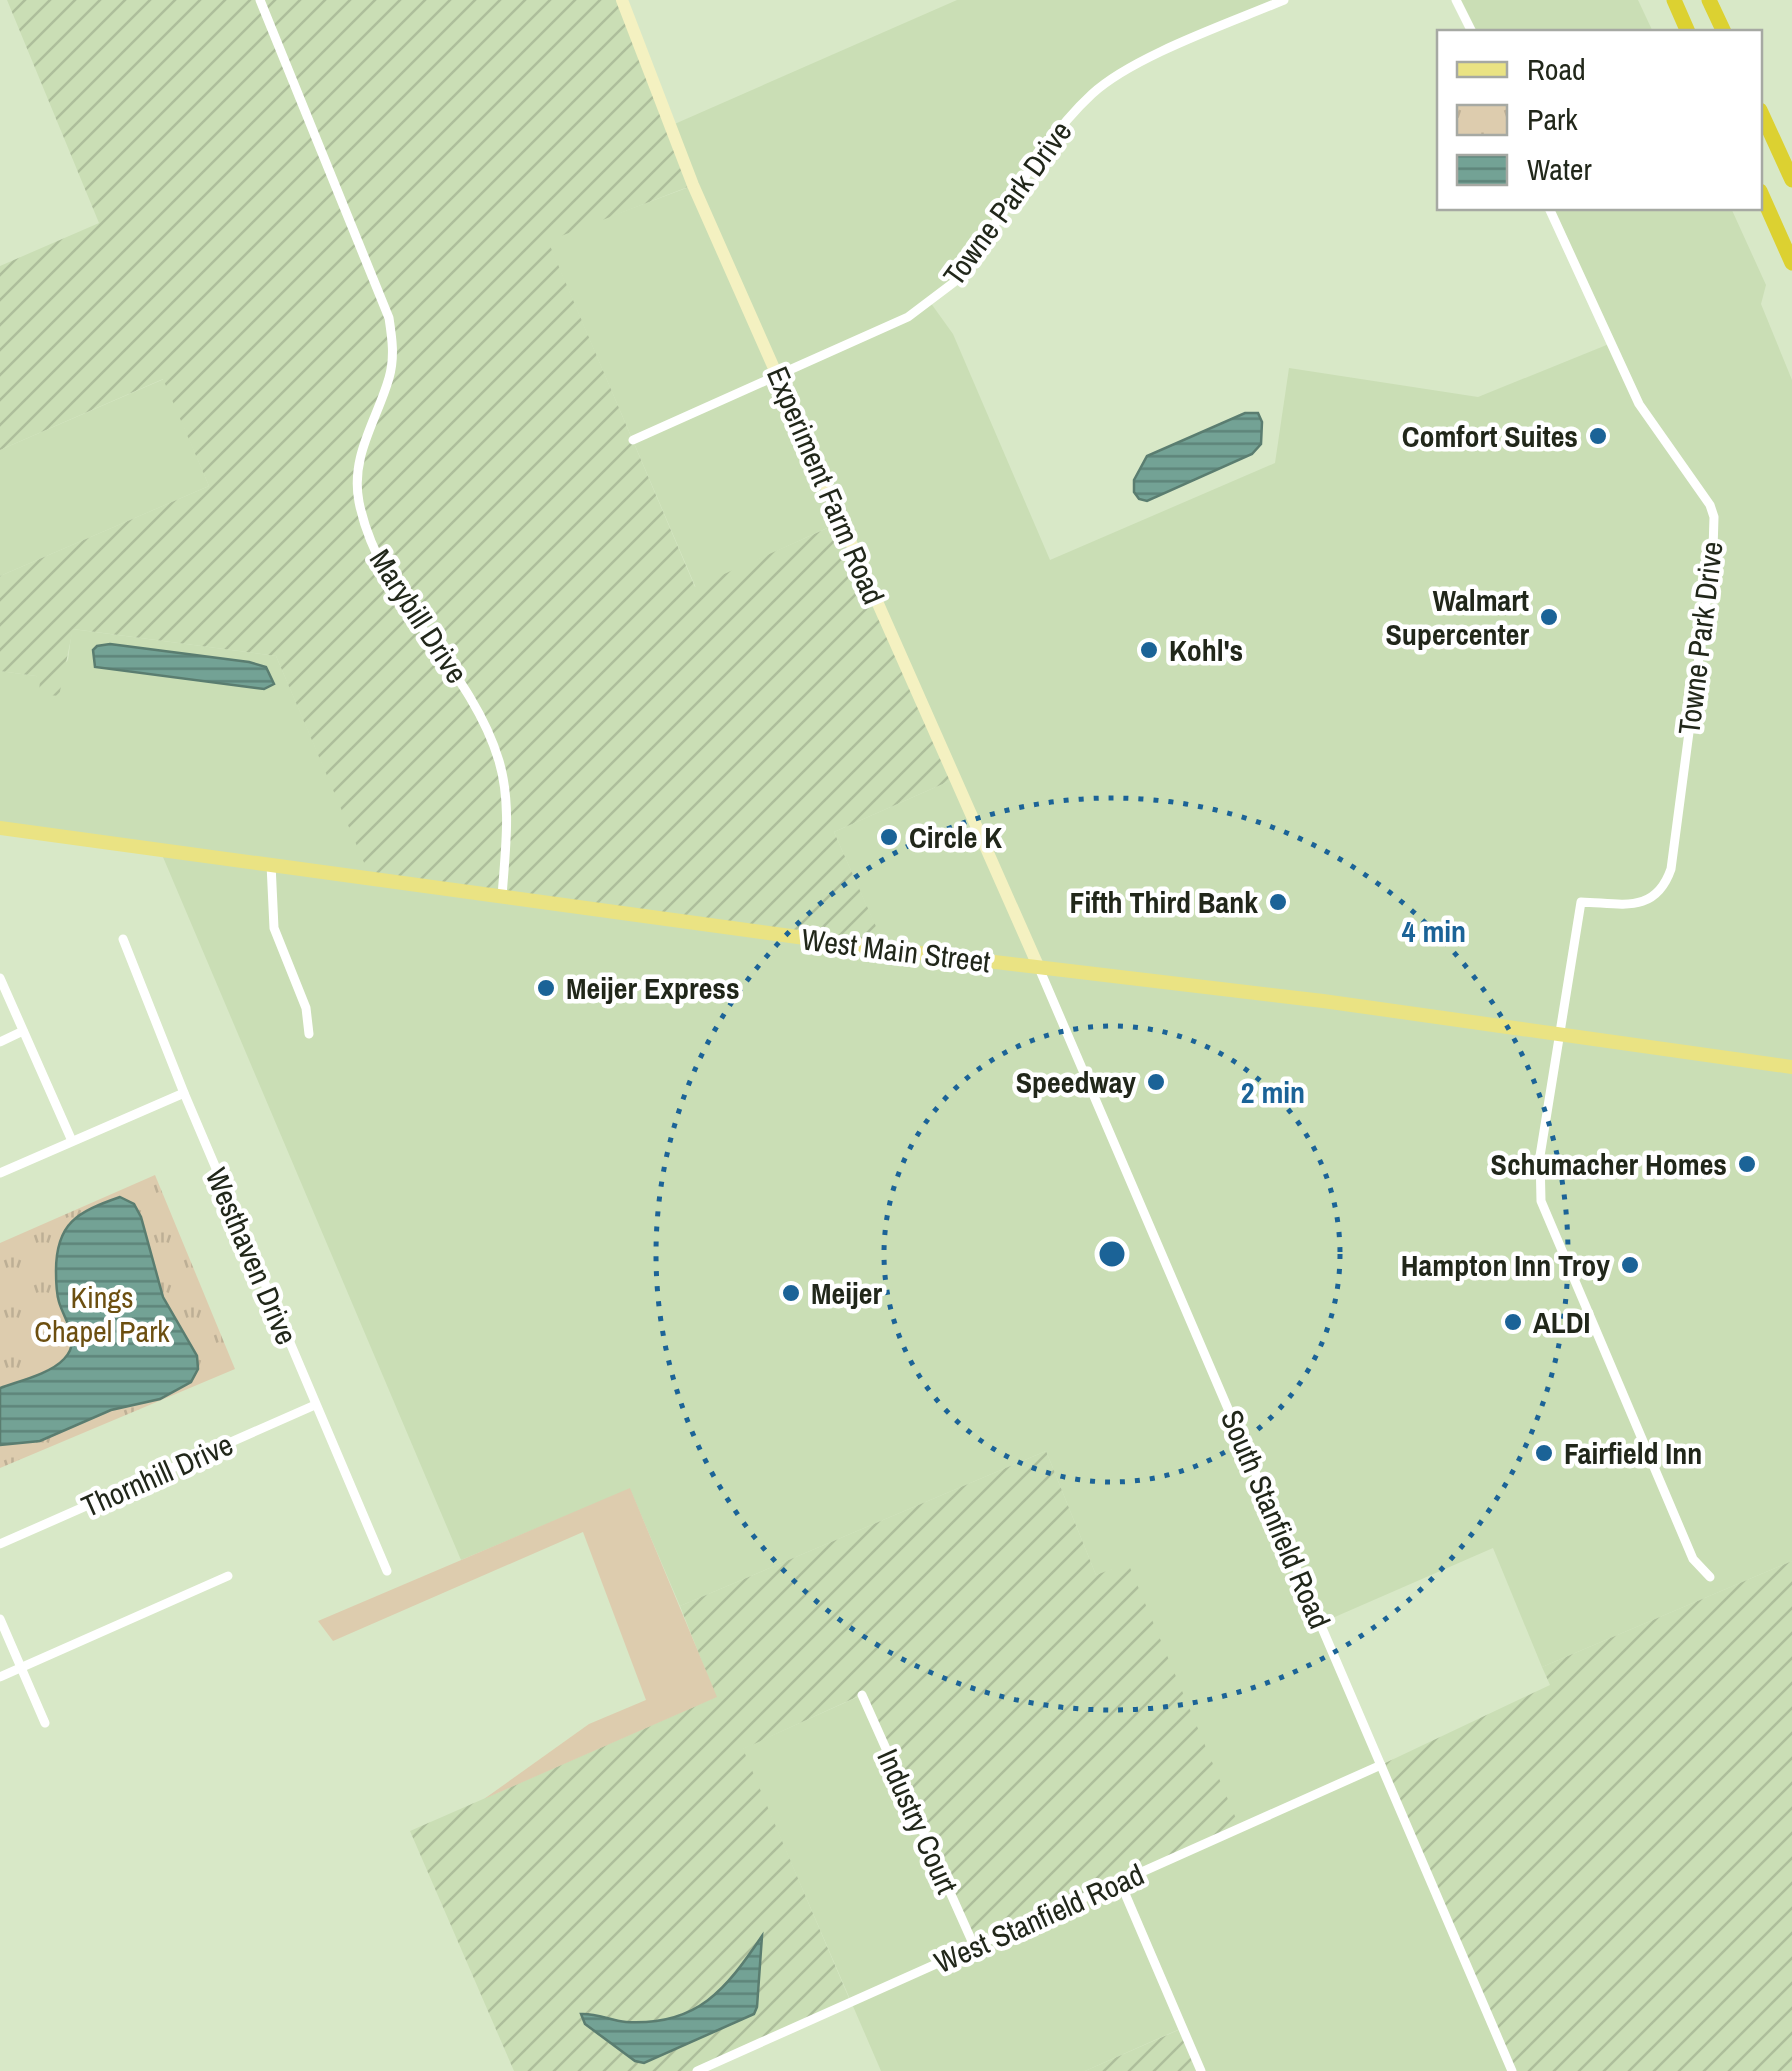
<svg xmlns="http://www.w3.org/2000/svg" width="1792" height="2071" font-family="'Archivo Narrow',sans-serif">
	<defs>
		<pattern id="industrial-furrows" width="10" height="10" patternUnits="userSpaceOnUse" patternTransform="scale(2.5)"><rect width="10" height="10" fill="#cadeb5"/><path d="M-1 1l2-2M0 10L10 0M9 11l2-2" fill="none" stroke="#adbe9b"/></pattern>
		<pattern id="park-tufts" width="24" height="20" patternUnits="userSpaceOnUse" patternTransform="scale(2.5)"><rect width="24" height="20" fill="#ddccae"/><path d="M3 7l-1-3M5 7V3M7 7l1-3M15 17l-1-3M17 17v-4M19 17l1-3" fill="none" stroke="#bdaf95"/></pattern>
		<pattern id="water-rules" width="6" height="5" patternUnits="userSpaceOnUse" patternTransform="scale(2.5)"><rect width="6" height="5" fill="#73a295"/><path d="M0 2.5h6" fill="none" stroke="#5e8479"/></pattern>
	</defs>
	<rect width="100%" height="100%" fill="#d8e8c7"/>
	<g fill="#cadeb5">
		<path d="M957,0H1284L1118,75L1072,114L967,267L930,302L953,334L1050,560L1275,463L1289,368L1478,397L1609,344L1549,208H1731L1766,285L1761,304L1792,380V1561L1542,1667L1493,1548L1321,1623L1512,2071H1201L1182,2028L1085,2071H881L742,1749L862,1695L1128,1564L1096,1575L1046,1451L680,1606L630,1489L461,1560L160,850L0,828V671L36,676L40,678V694L68,660L72,629L276,656L372,879L885,948L834,832L954,779L840,522L696,588L547,240L692,186L670,126Z"/>
		<path d="M1456,0H1638L1653,32H1472Z"/>
		<path d="M164,379L209,486L0,576V450Z"/>
	</g>
	<g fill="url(#industrial-furrows)">
		<path d="M7,0H622L693,185L548,241L695,587L841,522L954,779L834,832L886,949L371,879L276,656L73,629L59,696L39,694L40,679L36,676L0,671V576L209,486L163,379L0,450V266L99,223Z"/>
		<path d="M1046,1451L1096,1575L1128,1563L1240,1828L975,1948L861,1695L743,1749L851,2003L697,2071H514L410,1831L716,1697L680,1606Z"/>
		<path d="M1792,1561V2071H1512L1381,1765L1550,1685L1542,1667Z"/>
		<path d="M1183,2028L1201,2071H1085Z"/>
	</g>
	<path fill="#ddccae" d="M630,1488L717,1697L484,1799L589,1724L646,1700L583,1532L333,1641L318,1621Z"/>
	<path fill="url(#park-tufts)" d="M155,1175L235,1369L0,1468V1243Z"/>
	<g fill="url(#water-rules)" stroke="#5a7d70" stroke-width="2.5">
		<path d="M1245,413H1258L1262,422L1261,444L1252,454L1147,501L1139,499L1134,492V480L1147,456Z"/>
		<path d="M110,644L249,662L266,667L274,684L264,689L95,667L93,650L97,646Z"/>
		<path d="M120,1197L134,1204L141,1217L163,1297L197,1356L198,1369L191,1382L160,1399L111,1410L40,1441L0,1445V1388C19,1381 50,1374 64,1359C82,1340 65,1322 59,1302C56,1292 56,1281 56,1271C56,1223 77,1212 120,1197Z"/>
		<path d="M762,1936L757,2007L754,2014L644,2063L635,2061L585,2024L581,2014C597,2013 611,2021 626,2022C698,2026 726,1989 762,1936Z"/>
	</g>
	<g fill="none" stroke-linecap="round" stroke-linejoin="round">
		<g stroke="#fff" stroke-width="9">
			<path d="M260,0L389,318C392,338 395,357 389,378C377,420 350,456 359,502C379,602 470,664 499,761C512,805 505,852 502,897"/>
			<path d="M1456,0L1472,32"/>
			<path d="M1549,208L1639,404L1710,505L1714,517L1713,550L1671,869C1655,915 1621,903 1581,902L1540,1156L1541,1201L1693,1559L1710,1577"/>
			<path d="M633,440L908,317L953,283L967,267C1005,211 1042,140 1092,94C1133,56 1230,23 1284,0"/>
			<path d="M271,864L274,928L306,1008L309,1034"/>
			<path d="M123,939L184,1093L387,1571"/>
			<path d="M1039,968L1512,2071"/>
			<path d="M0,978L72,1141"/>
			<path d="M0,1042L23,1031"/>
			<path d="M0,1173L184,1093"/>
			<path d="M0,1544L315,1405"/>
			<path d="M0,1619L45,1723"/>
			<path d="M0,1677L228,1576"/>
			<path d="M862,1695L975,1948"/>
			<path d="M1120,1882L1201,2071"/>
			<path d="M697,2071L1381,1765"/>
		</g>
		<path stroke="#f4f1c1" stroke-width="12" d="M622,0L693,185L1039,968"/>
		<path stroke="#eae383" stroke-width="14" d="M0,828L886,949L1323,1001L1792,1067"/>
		<g stroke="#dcd131" stroke-width="15">
			<path d="M1674,0L1688,32"/>
			<path d="M1709,0L1724,32"/>
			<path d="M1760,110L1792,180"/>
			<path d="M1760,191L1792,263"/>
		</g>
	</g>
	<g fill="none" stroke="#1b6397" stroke-width="5" stroke-dasharray="5 10">
		<circle cx="1112" cy="1254" r="228"/>
		<circle cx="1112" cy="1254" r="456"/>
	</g>
	<g fill="#1b6397" stroke="#fff" stroke-width="4">
		<circle cx="1598" cy="436" r="10"/>
		<circle cx="1549" cy="617" r="10"/>
		<circle cx="1149" cy="650" r="10"/>
		<circle cx="889" cy="837" r="10"/>
		<circle cx="1278" cy="902" r="10"/>
		<circle cx="546" cy="988" r="10"/>
		<circle cx="1156" cy="1082" r="10"/>
		<circle cx="1747" cy="1164" r="10"/>
		<circle cx="1630" cy="1265" r="10"/>
		<circle cx="791" cy="1293" r="10"/>
		<circle cx="1513" cy="1322" r="10"/>
		<circle cx="1544" cy="1453" r="10"/>
	</g>
	<g text-anchor="middle" dominant-baseline="central" stroke-width="9" stroke-linejoin="round" paint-order="stroke">
		<g font-size="30" fill="#21271a" stroke="#fff">
			<text transform="translate(1007 203) rotate(-54)">Towne Park Drive</text>
			<text transform="translate(826 485) rotate(67)">Experiment Farm Road</text>
			<text transform="translate(419 616) rotate(57)">Marybill Drive</text>
			<text transform="translate(1700 638) rotate(-83)">Towne Park Drive</text>
			<text transform="translate(896 950) rotate(7)">West Main Street</text>
			<text transform="translate(252 1256) rotate(67)">Westhaven Drive</text>
			<text transform="translate(157 1475) rotate(-24)">Thornhill Drive</text>
			<text transform="translate(1276 1519) rotate(67)">South Stanfield Road</text>
			<text transform="translate(918 1821) rotate(66)">Industry Court</text>
			<text transform="translate(1039 1918) rotate(-24)">West Stanfield Road</text>
		</g>
		<g font-size="30" font-weight="bold" fill="#21271a" stroke="#fff" text-anchor="end">
			<text x="1578" y="436">Comfort Suites</text>
			<text x="1529" y="600">Walmart<tspan x="1529" dy="34">Supercenter</tspan></text>
			<text x="1169" y="650" text-anchor="start">Kohl's</text>
			<text x="909" y="837" text-anchor="start">Circle K</text>
			<text x="1258" y="902">Fifth Third Bank</text>
			<text x="566" y="988" text-anchor="start">Meijer Express</text>
			<text x="1136" y="1082">Speedway</text>
			<text x="1727" y="1164">Schumacher Homes</text>
			<text x="1610" y="1265">Hampton Inn Troy</text>
			<text x="811" y="1293" text-anchor="start">Meijer</text>
			<text x="1533" y="1322" text-anchor="start">ALDI</text>
			<text x="1564" y="1453" text-anchor="start">Fairfield Inn</text>
		</g>
		<g font-size="30" fill="#6c4f10" stroke="#fff">
			<text x="102" y="1297">Kings<tspan x="102" dy="34">Chapel Park</tspan></text>
		</g>
	</g>
	<circle cx="1112" cy="1254" r="15" fill="#1b6397" stroke="#fff" stroke-width="5"/>
	<g font-size="30" text-anchor="middle" font-weight="bold" fill="#1b6397" stroke="#fff" stroke-width="9" stroke-linejoin="round" paint-order="stroke">
		<text x="1434" y="942">4 min</text>
		<text x="1273" y="1103">2 min</text>
	</g>
	<rect x="1437" y="30" width="325" height="180" fill="#ffffff" stroke="#a6a9a3" stroke-width="2.5"/>
	<rect x="1457" y="62" width="50" height="15" fill="#eae383" stroke="#a6a9a3" stroke-width="2.5"/>
	<text x="1527" y="80" font-size="30" fill="#21271a">Road</text>
	<rect x="1457" y="105" width="50" height="30" fill="url(#park-tufts)" stroke="#a6a9a3" stroke-width="2.5"/>
	<text x="1527" y="130" font-size="30" fill="#21271a">Park</text>
	<rect x="1457" y="155" width="50" height="30" fill="url(#water-rules)" stroke="#a6a9a3" stroke-width="2.5"/>
	<text x="1527" y="180" font-size="30" fill="#21271a">Water</text>
</svg>
